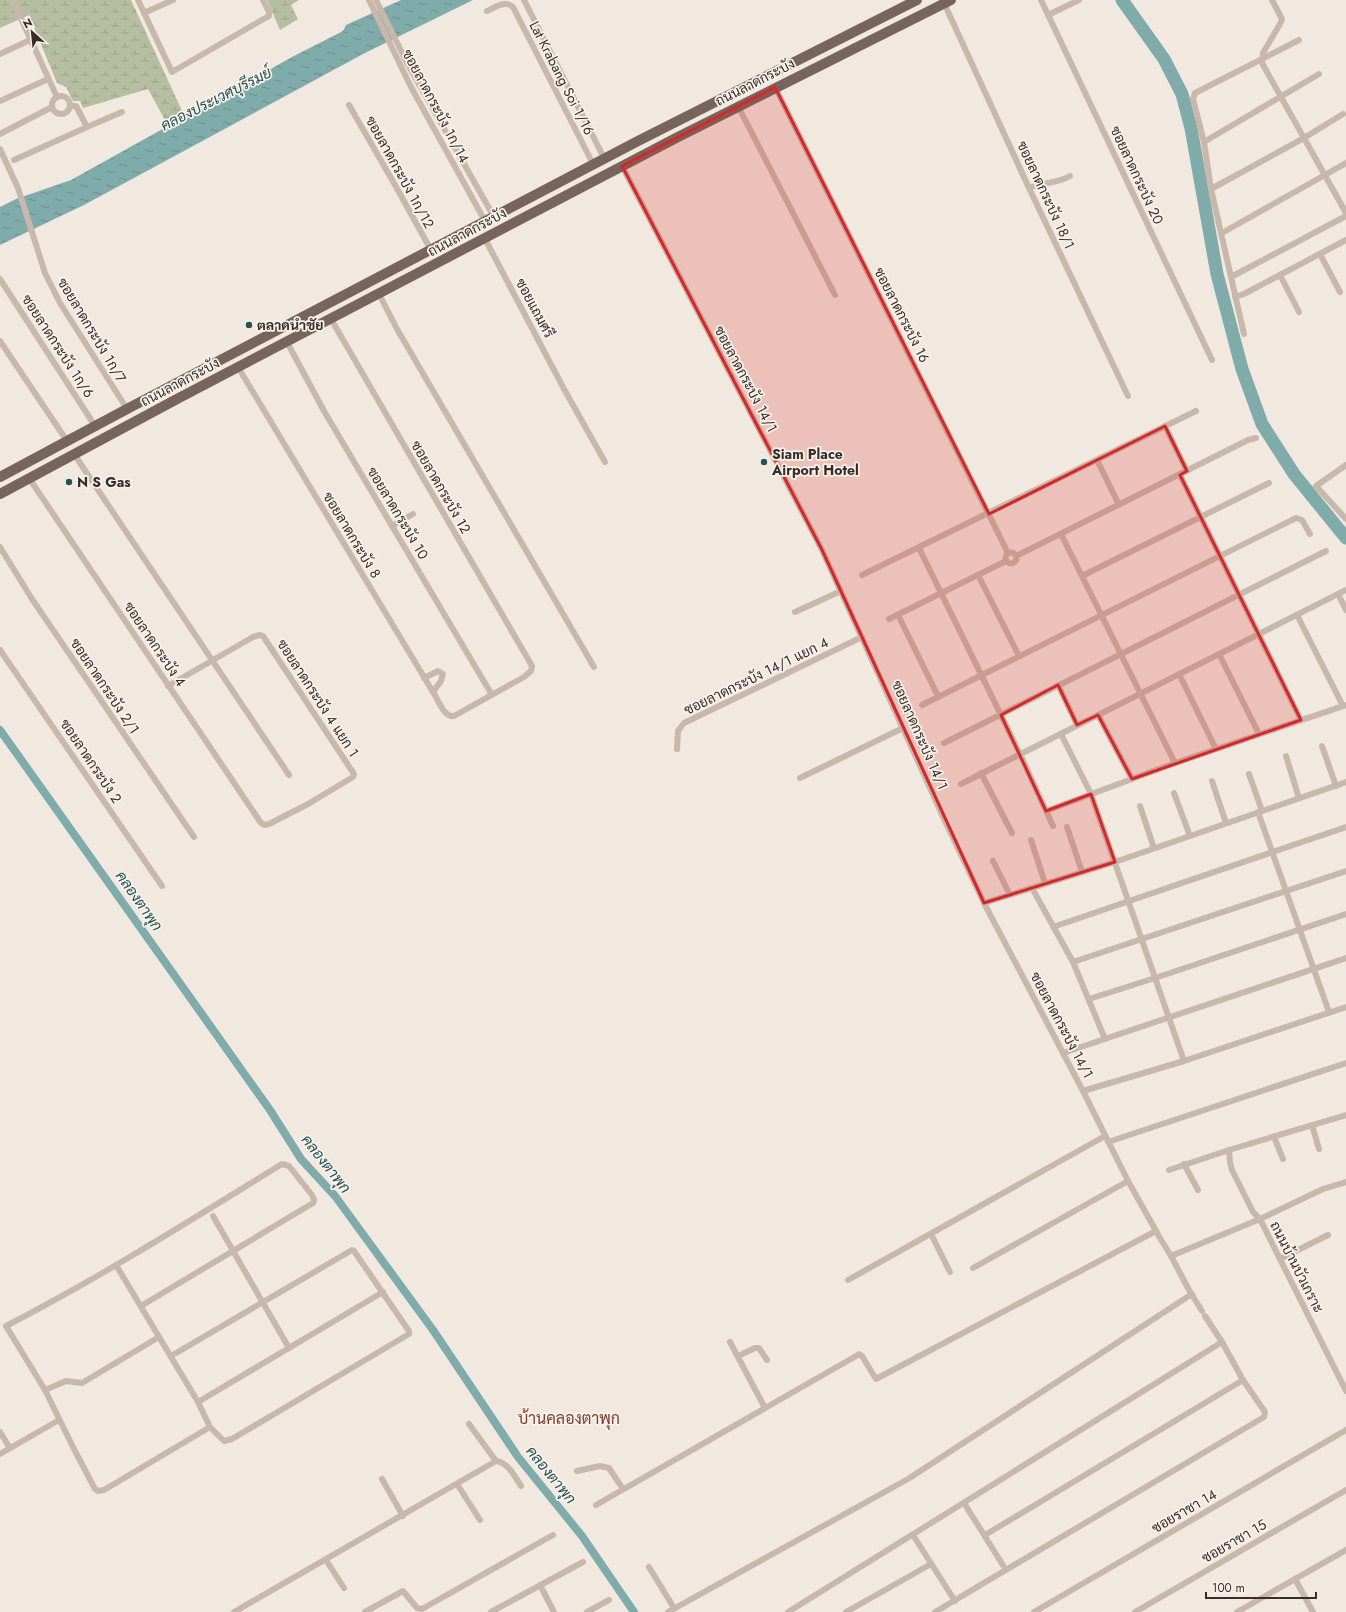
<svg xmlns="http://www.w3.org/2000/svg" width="1346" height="1612" font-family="Jost,Sarabun,sans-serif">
	<defs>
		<pattern id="wetland-marsh" width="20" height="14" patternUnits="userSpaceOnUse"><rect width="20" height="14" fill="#b5bfa0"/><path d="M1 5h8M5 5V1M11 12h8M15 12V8" fill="none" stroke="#9ca48a"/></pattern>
		<pattern id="water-ripples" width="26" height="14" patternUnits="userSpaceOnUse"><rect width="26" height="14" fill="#80abab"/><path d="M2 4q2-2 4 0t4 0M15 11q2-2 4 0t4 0" fill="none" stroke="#6a8c8b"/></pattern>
	</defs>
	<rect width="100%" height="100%" fill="#f1e8df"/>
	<g fill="url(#wetland-marsh)">
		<path d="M0,0H131L183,113L165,120L148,89L83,108L80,101H73L66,87L57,83L29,15L0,28Z"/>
		<path d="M267,0H299L291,5L298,19L280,30Z"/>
	</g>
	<path fill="url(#water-ripples)" d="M401,0H473L365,53L84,205L0,245V207L16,199L71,180L292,57L343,31L346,25Z"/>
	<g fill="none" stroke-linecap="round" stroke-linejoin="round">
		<path stroke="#80abab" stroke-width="8" d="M0,730L270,1110L301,1159L335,1196L433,1330L518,1457L582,1536L634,1612"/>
		<path stroke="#80abab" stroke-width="13" d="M1122,0L1164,59L1182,94L1191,128L1217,274L1242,369L1262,424L1294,474L1346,538"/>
		<g stroke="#c8b8ac" stroke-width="6">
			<path d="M138,0L172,72L267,17L269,16V12L263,0"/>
			<path d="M369,0L411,87L485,221"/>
			<path d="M376,0L406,61L494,217"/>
			<path d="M524,0L604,158"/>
			<path d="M1041,0L1212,360"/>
			<path d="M1272,0L1282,19L1280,24L1263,53L1262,63L1346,213"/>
			<path d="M13,1L57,97"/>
			<path d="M944,3L1029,188L1128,396"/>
			<path d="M487,11C496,7 505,0 513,7L593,164"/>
			<path d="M144,13L173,0"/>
			<path d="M1048,15L1079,0"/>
			<path d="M0,54L30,40"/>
			<path d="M775,87L1008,553"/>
			<circle cx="61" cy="105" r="9"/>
			<path d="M0,101L48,79"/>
			<path d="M349,105L395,185L431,250"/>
			<path d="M738,106L835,295"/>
			<path d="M87,127L122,112"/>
			<path d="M0,134L52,107"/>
			<path d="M1204,142L1319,74"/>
			<path d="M0,149L18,188L45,273L60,303L127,409"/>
			<path d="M14,160L87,127L76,106H70"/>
			<path d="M622,166L822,550L944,819L984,903L1083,1091L1128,1181L1160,1238L1171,1256L1189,1290L1202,1311"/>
			<path d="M1029,188C1042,182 1057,184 1070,176"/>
			<path d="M1211,189L1304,138L1343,114"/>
			<path d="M1222,233L1346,163"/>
			<path d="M485,239L564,389L605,462"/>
			<path d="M1320,254L1340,292"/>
			<path d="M1280,275L1299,312"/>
			<path d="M1231,277L1346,216"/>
			<path d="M0,279L95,426"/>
			<path d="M379,294L397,329L594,667"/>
			<path d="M1235,297L1244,294L1346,240"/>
			<path d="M1244,334L1211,189L1204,142L1193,99L1195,93L1299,40"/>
			<path d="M0,341L67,441"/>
			<path d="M287,342L324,411L492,695"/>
			<path d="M238,367L433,692C438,699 444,718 454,716L524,677L531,671L532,666L331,319"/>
			<path d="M1165,426L1187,471"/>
			<path d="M74,454L289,775"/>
			<path d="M1097,460L1119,505"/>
			<path d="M1346,465L1316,486L1346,519"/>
			<path d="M1180,475L1301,720"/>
			<path d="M29,478L261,823L265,825L269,824L308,804L353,777L354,774L263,636L260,635L253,637L168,686"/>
			<path d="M392,526L413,514"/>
			<path d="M1061,534L1175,763"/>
			<path d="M0,547L32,599L194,837"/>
			<path d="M919,548L1020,754L1053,826"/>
			<circle cx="1011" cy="558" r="5.5"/>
			<path d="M1016,556L1248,440L1256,438"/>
			<path d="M862,575L1196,411"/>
			<path d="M978,575L1019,656"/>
			<path d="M1082,576L1269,483"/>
			<path d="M1338,594L1346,610"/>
			<path d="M795,612L841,591"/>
			<path d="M898,615L938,696"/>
			<path d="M1297,615L1343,706"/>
			<path d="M889,619L1006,561"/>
			<path d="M0,650L162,886"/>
			<path d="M1219,654L1259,734"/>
			<path d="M1179,674L1216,749"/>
			<path d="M424,678L438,671L443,674L441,681L433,692"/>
			<path d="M1058,685L1077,725"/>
			<path d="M922,705L1296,518L1302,520L1310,534"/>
			<path d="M1098,715L1132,779"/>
			<path d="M1061,734L1091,794L1184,1061"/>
			<path d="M944,743L1326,551"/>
			<path d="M1322,746L1336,786"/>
			<path d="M677,749L678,731L684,723L862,637"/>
			<path d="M1286,756L1299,798"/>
			<path d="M981,773L1012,833"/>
			<path d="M1249,774L1262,811"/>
			<path d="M800,778L903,728"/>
			<path d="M1212,781L1226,823"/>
			<path d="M961,784L1346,590"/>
			<path d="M1174,793L1190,836"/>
			<path d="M1140,806L1154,848"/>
			<path d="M1046,811L1175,763L1346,705"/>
			<path d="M1258,812L1329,1012"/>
			<path d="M1067,827L1082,872"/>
			<path d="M1031,840L1045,883"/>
			<path d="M993,861L1010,895"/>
			<path d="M1032,888L1073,962L1105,1039"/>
			<path d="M984,903L1115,862L1346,782"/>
			<path d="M1053,927L1346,827"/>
			<path d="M1073,962L1346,871"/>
			<path d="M1089,999L1155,978L1346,914"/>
			<path d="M1063,1053L1346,958"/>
			<path d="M1083,1091L1184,1061L1346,1007"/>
			<path d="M1312,1125L1319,1149"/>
			<path d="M1274,1137L1283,1159"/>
			<path d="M1108,1142L1346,1063"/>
			<path d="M1229,1150L1230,1162L1232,1170L1253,1212L1260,1219L1323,1189L1346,1182"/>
			<path d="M1184,1164L1198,1190"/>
			<path d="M1169,1170L1229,1150L1346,1115"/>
			<path d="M213,1216L289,1348"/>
			<path d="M931,1234L950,1272"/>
			<path d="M1171,1256L1260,1219L1346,1391"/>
			<path d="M1280,1259L1328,1235"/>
			<path d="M116,1265L198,1402L210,1427L224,1441L232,1439L409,1334V1331L354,1251L352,1250L171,1356"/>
			<path d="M973,1268L1128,1181"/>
			<path d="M848,1280L1105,1136"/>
			<path d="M141,1306L313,1203L314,1200L312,1195L289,1166L282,1164C191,1220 101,1277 6,1326L45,1390L75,1451L95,1489L98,1491L104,1490L210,1427"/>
			<path d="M730,1342L765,1408"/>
			<path d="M738,1356L755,1348H759L767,1360"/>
			<path d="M45,1390L66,1381L82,1383L159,1337"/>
			<path d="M198,1402L383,1292"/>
			<path d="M469,1424L496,1461"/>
			<path d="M0,1432L10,1448"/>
			<path d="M0,1454L59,1420"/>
			<path d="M577,1471L600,1466L609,1468L623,1489"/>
			<path d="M382,1479L403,1516"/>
			<path d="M457,1484L480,1520"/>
			<path d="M964,1503L1006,1570"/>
			<path d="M596,1505L856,1356L859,1354L862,1356L876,1379L1156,1231"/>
			<path d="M913,1535L955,1601"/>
			<path d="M985,1535L1243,1380"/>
			<path d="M326,1560L344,1588"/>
			<path d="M649,1567L674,1608"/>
			<path d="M1295,1579L1313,1612"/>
			<path d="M540,1585L554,1612"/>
			<path d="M234,1612L496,1461C508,1462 515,1477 521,1486"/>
			<path d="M365,1612L403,1591L417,1608L422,1609L553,1535"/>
			<path d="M491,1612L583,1562"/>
			<path d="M587,1612L609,1600"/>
			<path d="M668,1612L908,1479L1192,1294"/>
			<path d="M788,1612L1222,1342"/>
			<path d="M846,1612L931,1564"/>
			<path d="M935,1612L1264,1417L1265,1412L1243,1380L1222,1342L1205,1316"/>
			<path d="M1034,1612L1346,1430"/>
			<path d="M1135,1612L1346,1490"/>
			<path d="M1237,1612L1346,1550"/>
		</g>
		<g stroke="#77655d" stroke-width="10">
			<path d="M0,477L127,409L638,141L917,0"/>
			<path d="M0,494L177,399L676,138L951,0"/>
		</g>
	</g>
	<path fill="#d62828" fill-opacity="0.2" stroke="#d62828" stroke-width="3" stroke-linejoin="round" d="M775,87L989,514L1165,426L1187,471L1180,475L1301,720L1132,779L1098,715L1077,725L1058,685L1001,715L1046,811L1091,794L1115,862L984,903L822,550L622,166Z"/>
	<g fill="#235355" stroke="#f9f2eb" stroke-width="1.5">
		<circle cx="249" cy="325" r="4"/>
		<circle cx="764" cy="462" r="4"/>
		<circle cx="69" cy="482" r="4"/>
	</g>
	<g text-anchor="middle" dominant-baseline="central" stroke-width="3.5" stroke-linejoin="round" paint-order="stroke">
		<g font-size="14" fill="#372e2a" stroke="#f9f2eb">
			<text transform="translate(562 78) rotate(63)">Lat Krabang Soi 1/16</text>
			<text transform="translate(755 82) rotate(-27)">ถนนลาดกระบัง</text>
			<text transform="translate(436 106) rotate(62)">ซอยลาดกระบัง 1ก/14</text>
			<text transform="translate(400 172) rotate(61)">ซอยลาดกระบัง 1ก/12</text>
			<text transform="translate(1137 175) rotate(65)">ซอยลาดกระบัง 20</text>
			<text transform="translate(1046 195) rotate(65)">ซอยลาดกระบัง 18/1</text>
			<text transform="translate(467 232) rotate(-28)">ถนนลาดกระบัง</text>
			<text transform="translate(535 308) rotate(62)">ซอยแถมศรี</text>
			<text transform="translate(902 315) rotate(63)">ซอยลาดกระบัง 16</text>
			<text transform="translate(92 330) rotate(59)">ซอยลาดกระบัง 1ก/7</text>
			<text transform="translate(58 346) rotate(57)">ซอยลาดกระบัง 1ก/6</text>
			<text transform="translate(746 379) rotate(62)">ซอยลาดกระบัง 14/1</text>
			<text transform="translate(180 382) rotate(-28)">ถนนลาดกระบัง</text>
			<text transform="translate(441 487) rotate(60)">ซอยลาดกระบัง 12</text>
			<text transform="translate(398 513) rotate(59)">ซอยลาดกระบัง 10</text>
			<text transform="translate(352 535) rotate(59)">ซอยลาดกระบัง 8</text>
			<text transform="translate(155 644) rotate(56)">ซอยลาดกระบัง 4</text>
			<text transform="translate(756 676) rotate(-26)">ซอยลาดกระบัง 14/1 แยก 4</text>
			<text transform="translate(105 686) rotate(56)">ซอยลาดกระบัง 2/1</text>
			<text transform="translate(318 698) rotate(57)">ซอยลาดกระบัง 4 แยก 1</text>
			<text transform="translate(920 735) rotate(66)">ซอยลาดกระบัง 14/1</text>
			<text transform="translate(91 761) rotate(56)">ซอยลาดกระบัง 2</text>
			<text transform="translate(1062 1025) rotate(62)">ซอยลาดกระบัง 14/1</text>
			<text transform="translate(1297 1267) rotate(63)">ถนนบ้านบัวเกราะ</text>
			<text transform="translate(1184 1511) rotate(-30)">ซอยราชา 14</text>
			<text transform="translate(1234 1541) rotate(-30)">ซอยราชา 15</text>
		</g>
		<g font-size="14" font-weight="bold" fill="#372e2a" stroke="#f9f2eb" text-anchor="start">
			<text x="257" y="325">ตลาดนำชัย</text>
			<text x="772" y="454">Siam Place<tspan x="772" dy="16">Airport Hotel</tspan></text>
			<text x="77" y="482">N S Gas</text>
		</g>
		<g font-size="15" font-style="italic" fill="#235355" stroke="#f9f2eb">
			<text transform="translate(216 99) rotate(-27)">คลองประเวศบุรีรมย์</text>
			<text transform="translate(139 901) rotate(55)">คลองตาพุก</text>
			<text transform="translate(326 1164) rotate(52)">คลองตาพุก</text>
			<text transform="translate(551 1475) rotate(51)">คลองตาพุก</text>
		</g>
		<g font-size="16" fill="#7f3c2a" stroke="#f9f2eb">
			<text x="569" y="1418">บ้านคลองตาพุก</text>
		</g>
	</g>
	<g transform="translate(32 32) rotate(333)" stroke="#f9f2eb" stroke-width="3" paint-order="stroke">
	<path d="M0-3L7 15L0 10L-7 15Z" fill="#372e2a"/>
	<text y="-6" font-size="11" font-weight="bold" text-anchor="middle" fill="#372e2a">N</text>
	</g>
	<path d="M1206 1592v6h110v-6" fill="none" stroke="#372e2a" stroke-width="2"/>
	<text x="1212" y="1592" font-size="12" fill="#372e2a" stroke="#f9f2eb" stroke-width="3" paint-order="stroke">100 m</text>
</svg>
